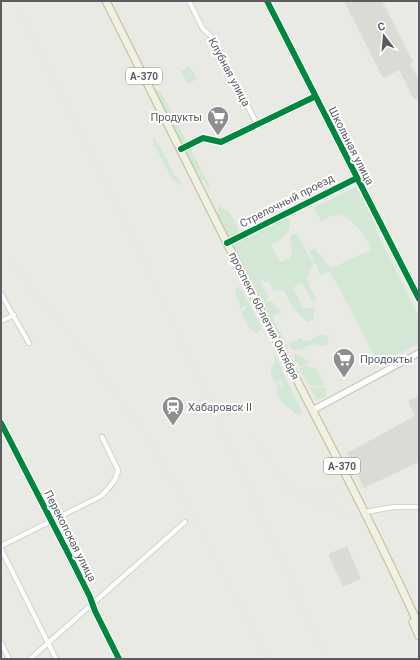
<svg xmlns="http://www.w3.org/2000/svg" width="420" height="660" font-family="Roboto,sans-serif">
	<rect width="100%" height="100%" fill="#eaeae5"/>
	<g fill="#dbdbd6">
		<path d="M344,1H382L413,62L410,64L419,80V99H414L399,70L383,78Z"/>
		<path d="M419,396V462L364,488L347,453L415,416L408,401Z"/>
		<path d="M347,546L361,579L343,587L328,554Z"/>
	</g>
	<g fill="#d2e7d4">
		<path d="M190,66L197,79L188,84L181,71Z"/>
		<path d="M154,89L161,92L188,144L183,145L164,112C165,103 156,97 154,89Z"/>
		<path d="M155,138L175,176L178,177L182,186L172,179L154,144L152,139Z"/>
		<path d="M190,147L210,187L208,188L203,179L201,181L199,180V173L194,170L185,151Z"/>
		<path d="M356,187L377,228L375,229L419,317V343L379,364L330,271L321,275L309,251L315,248C321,255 325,264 332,268L370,250C369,238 349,213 336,215C331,215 325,219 321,221L314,208Z"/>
		<path d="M220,206L222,209L228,210L239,231L238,234L232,237L228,236L217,214L219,210L218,207Z"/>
		<path d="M288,214C294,231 287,236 272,244V246L280,262L289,259L292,252L290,237L293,234H297L314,264L307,277L310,288L316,298L315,301H312L302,283L295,286L294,288L303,308L314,307L315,309L313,320L307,322L293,308L284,291L273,290L270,283L260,279L262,286L268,295V298L265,300L267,302H273L276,308L281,309V312L272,316L288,348L285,347L266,311L268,310L267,307L265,308L246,271V269C242,261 237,255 233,246L236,240Z"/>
		<path d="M238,287H240L262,329L256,333L250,329L242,315V312L247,307L246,305L241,309L236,295L235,289Z"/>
		<path d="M321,334L329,336L327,345L321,346L316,344L305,346V349C300,350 294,351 290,348L289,345L294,340L296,342L299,338L306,341H309Z"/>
		<path d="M274,353L302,413L296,414L280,400L276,393L278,390L276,384L279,383L281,386H283L281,381L275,383L270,371L275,361Z"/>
		<path d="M293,354L299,355L309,362L300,367L297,362H296Z"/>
		<path d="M307,365L310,368L314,367L320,374L324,385L318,387L308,384L299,369Z"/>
		<path d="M309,386L317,389L324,387L326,390V397L316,400Z"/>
	</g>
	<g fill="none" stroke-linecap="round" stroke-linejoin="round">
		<g stroke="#c7c8c7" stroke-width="6">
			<g id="minor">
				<path d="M189,1L203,29L210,35L257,124"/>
				<path d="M267,1L419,299"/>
				<path d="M181,149L203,138L221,142L314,97"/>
				<path d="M227,243L357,178"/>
				<path d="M1,294L29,343"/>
				<path d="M1,321L14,315"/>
				<path d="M1,423L71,559L90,597L95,611L119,659"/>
				<path d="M365,512L394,507H419"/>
				<path d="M1,546L101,496C108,489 117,480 118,470L102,437"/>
				<path d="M1,549L56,659"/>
				<path d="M1,643L9,659"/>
				<path d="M30,659L185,522"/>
			</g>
		</g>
		<g stroke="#c7c8c7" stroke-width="8">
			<path id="tertiary" d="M313,410L419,353"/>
		</g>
		<g stroke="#c1bd92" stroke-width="9">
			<g id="trunk">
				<path d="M106,1C152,92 197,184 243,275C302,392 365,507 419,626"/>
				<path d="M413,622L419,636"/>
			</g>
		</g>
		<use href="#minor" stroke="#fcfcfb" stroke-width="4.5"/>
		<use href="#tertiary" stroke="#fcfcfb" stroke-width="5.5"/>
		<use href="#trunk" stroke="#f0f0e3" stroke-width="7"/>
		<g stroke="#e2e2e2" stroke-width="1" stroke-dasharray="1 5" stroke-linecap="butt">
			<path d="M14,1L168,309L326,659"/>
			<path d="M1,252C50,311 101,369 143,433C191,505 228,582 267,659"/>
			<path d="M251,433C262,451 278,477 295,488C337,514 385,472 419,450"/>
			<path d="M394,472L419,460"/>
			<path d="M288,488C318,519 380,516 419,518"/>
		</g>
		<g stroke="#fff" stroke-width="8">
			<g id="cycleway">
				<path d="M267,1L419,299"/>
				<path d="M181,149L203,138L221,142L314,97"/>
				<path d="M227,243L357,178"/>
				<path d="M1,423L71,559L90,597L95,611L119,659"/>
			</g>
		</g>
		<use href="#cycleway" stroke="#00873e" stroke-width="6"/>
	</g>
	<defs>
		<g id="supermarket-pin" transform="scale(1.15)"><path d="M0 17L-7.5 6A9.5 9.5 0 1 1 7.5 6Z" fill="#8c8e90" stroke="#fff"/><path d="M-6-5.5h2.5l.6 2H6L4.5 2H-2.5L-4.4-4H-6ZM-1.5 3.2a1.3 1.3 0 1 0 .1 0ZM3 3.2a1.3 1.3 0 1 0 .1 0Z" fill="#fff"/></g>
		<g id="station-pin" transform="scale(1.15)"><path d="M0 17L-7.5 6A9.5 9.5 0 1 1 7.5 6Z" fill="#8c8e90" stroke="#fff"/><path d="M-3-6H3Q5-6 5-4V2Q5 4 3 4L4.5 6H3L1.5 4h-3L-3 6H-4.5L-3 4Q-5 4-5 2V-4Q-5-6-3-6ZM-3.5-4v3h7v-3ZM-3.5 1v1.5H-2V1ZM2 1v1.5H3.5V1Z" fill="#fff"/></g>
	</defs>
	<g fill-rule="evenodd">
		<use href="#supermarket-pin" x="218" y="117"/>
		<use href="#supermarket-pin" x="344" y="359"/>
		<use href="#station-pin" x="173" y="407"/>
	</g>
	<g text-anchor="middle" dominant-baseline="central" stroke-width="4" stroke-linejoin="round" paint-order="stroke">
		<g fill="#fff" stroke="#8c8d91" stroke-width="1">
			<rect x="126" y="68" width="36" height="16" rx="3"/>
			<rect x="324" y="458" width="36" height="16" rx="3"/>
		</g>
		<g font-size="10" font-weight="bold" fill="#5a5c62">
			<text x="144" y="76">А-370</text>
			<text x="342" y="466">А-370</text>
		</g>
		<g font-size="11" fill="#5a5c62" stroke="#fff">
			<text transform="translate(229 72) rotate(62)">Клубная улица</text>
			<text transform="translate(351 146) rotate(63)">Школьная улица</text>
			<text transform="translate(287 201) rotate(-27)">Стрелочный проезд</text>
			<text transform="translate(264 316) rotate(63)">проспект 60-летия Октября</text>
			<text transform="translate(70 536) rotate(63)">Перекопская улица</text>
		</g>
		<g font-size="11" fill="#5a5c62" stroke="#fff" text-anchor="start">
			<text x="202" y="117" text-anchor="end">Продукты</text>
			<text x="360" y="359">Продокты</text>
			<text x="188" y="407">Хабаровск II</text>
		</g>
	</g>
	<rect width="420" height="660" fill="none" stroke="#5a5c62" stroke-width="4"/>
	<g transform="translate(384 36) rotate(344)" stroke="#ffffff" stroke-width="3" paint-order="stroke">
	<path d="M0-3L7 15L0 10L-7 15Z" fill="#5a5c62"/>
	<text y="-6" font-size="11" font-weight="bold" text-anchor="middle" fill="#5a5c62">С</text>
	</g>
</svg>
